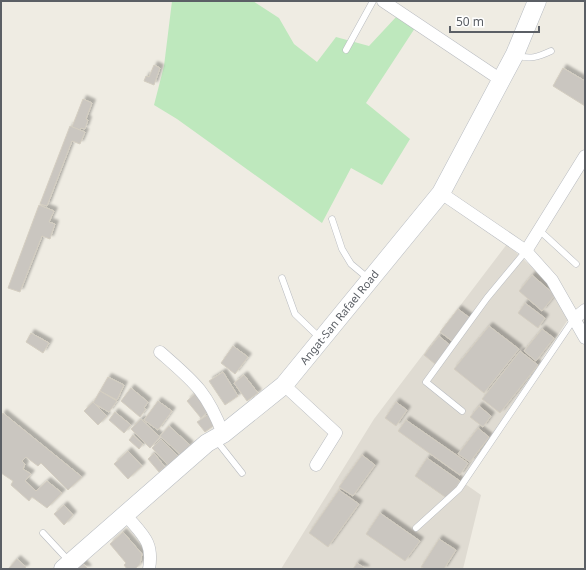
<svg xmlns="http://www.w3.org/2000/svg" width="586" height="570" font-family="'Noto Sans',sans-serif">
	<defs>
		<filter id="shadow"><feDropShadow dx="3.5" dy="-3.5" stdDeviation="1" flood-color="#0004"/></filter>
	</defs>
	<rect width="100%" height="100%" fill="#efece3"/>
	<path fill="#dfdbd2" d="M507,244L552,286L569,318L461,481L481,495L463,569H281L374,419Z"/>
	<path fill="#bee8bd" d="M172,1H253L279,18L294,44L317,62L336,37L369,46L397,16L415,28L366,103L410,139L382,185L351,168L322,223L177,119L154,105L164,66Z"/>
	<g fill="#cac6c0" stroke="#d4cec1" filter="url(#shadow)">
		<path d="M154,65L160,68L154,85L144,81L146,76L149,77Z"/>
		<path d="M563,68L585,81V106L553,86Z"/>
		<path d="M83,99L92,103L86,119L88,120L85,129L81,128L80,130L72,127Z"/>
		<path d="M70,126L85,132L80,144L72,141L47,206L40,204Z"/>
		<path d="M39,205L54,211L49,222L55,224L50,239L42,236L20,292L8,288Z"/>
		<path d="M532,275L555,295L542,311L519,291Z"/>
		<path d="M525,303L545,318L538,328L518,313Z"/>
		<path d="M458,309L470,318L452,341L440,332Z"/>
		<path d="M489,326L519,349L484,393L454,369Z"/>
		<path d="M542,329L554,338L536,361L524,351Z"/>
		<path d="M31,333L49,343L43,353L26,342Z"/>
		<path d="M439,336L450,345L435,364L424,355Z"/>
		<path d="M233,346L248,357L235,374L221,363Z"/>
		<path d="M520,351L538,365L500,413L482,399Z"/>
		<path d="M223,372L238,396L225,405L209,381Z"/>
		<path d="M244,375L258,393L247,401L234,383Z"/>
		<path d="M108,377L124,385L117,400L100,391Z"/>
		<path d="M131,388L148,402L144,408L146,409L140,417L121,401Z"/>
		<path d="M100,391L117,401L109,412L93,403Z"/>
		<path d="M197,392L211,409L201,418L187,401Z"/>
		<path d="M158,401L172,411L158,430L144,420Z"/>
		<path d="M93,402L107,416L98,425L84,411Z"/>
		<path d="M396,402L407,410L396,426L385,418Z"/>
		<path d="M479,406L491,416L483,427L470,417Z"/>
		<path d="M115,412L131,425L124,433L109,420Z"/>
		<path d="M3,413L82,477L68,490L41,463L38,466L26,457L22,461L25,464L23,469L31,474L25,481L36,491L47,481L62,493L47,508L32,497L29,501L11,485L13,481L1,473V416Z"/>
		<path d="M209,414L216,424L205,432L197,422Z"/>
		<path d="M141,419L160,437L150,448L131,429Z"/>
		<path d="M406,420L468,463L460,475L398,431Z"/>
		<path d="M169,426L190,445L181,455L160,436Z"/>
		<path d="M478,428L489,437L470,462L458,454Z"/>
		<path d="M133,435L143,444L139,449L129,440Z"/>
		<path d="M161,439L178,456L168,465L152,448Z"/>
		<path d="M128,451L142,466L128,479L114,464Z"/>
		<path d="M154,453L165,467L159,472L148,459Z"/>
		<path d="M362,455L375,465L353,496L339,487Z"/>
		<path d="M427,458L460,481L448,499L415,476Z"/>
		<path d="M339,490L359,504L328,547L309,533Z"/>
		<path d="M64,505L73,515L64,525L54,514Z"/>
		<path d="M380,513L420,541L405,561L366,534Z"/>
		<path d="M123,532L142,554L140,564L135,569H127L124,565L126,563L110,544Z"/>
		<path d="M439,539L456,550L444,569H425L421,567Z"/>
		<path d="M17,559L26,567L24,569H8Z"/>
		<path d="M81,561L88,569H72Z"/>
		<path d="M357,563L366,569H353Z"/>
	</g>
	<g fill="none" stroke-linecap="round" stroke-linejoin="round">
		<g stroke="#b8bbc0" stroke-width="7">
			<g id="lane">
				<path d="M346,50L373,1"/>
				<path d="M516,55C530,60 538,57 551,51"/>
				<path d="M332,219L342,249L351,264L369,279"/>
				<path d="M539,230L576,264"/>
				<path d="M282,278L295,314L321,339"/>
				<path d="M462,411L426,382L487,298L526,251"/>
				<path d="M216,440L242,473"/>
				<path d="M416,528L459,489L574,319"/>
				<path d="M43,533L69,561"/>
			</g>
		</g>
		<g stroke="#b8bbc0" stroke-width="13">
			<g id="street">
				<path d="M383,1L501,80"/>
				<path d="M441,193L526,251L552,280L585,338"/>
				<path d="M526,251L585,156"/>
				<path d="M574,319L585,310"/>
				<path d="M160,352C193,381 207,391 223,434"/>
				<path d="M284,385L336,433L316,465"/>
				<path d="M125,514C142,535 154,541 149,569"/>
			</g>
		</g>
		<g stroke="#b8bcc2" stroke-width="19">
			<path id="secondary" d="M63,569L207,443L223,434L284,385L441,193L515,54L537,1"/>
		</g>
		<use href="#lane" stroke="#fff" stroke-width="6"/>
		<use href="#street" stroke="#fff" stroke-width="12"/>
		<use href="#secondary" stroke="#fff" stroke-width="18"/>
	</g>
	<g text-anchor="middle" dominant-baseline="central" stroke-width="3.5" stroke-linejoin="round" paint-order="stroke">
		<g font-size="11" fill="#5b5f65" stroke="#fff">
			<text transform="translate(339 317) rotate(-51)">Angat-San Rafael Road</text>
		</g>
	</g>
	<rect width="586" height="570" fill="none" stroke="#5b5f65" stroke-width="4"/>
	<path d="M450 26v6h89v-6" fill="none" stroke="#5b5f65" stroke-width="2"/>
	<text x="456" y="26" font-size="12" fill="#5b5f65" stroke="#ffffff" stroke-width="3" paint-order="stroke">50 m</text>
</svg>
